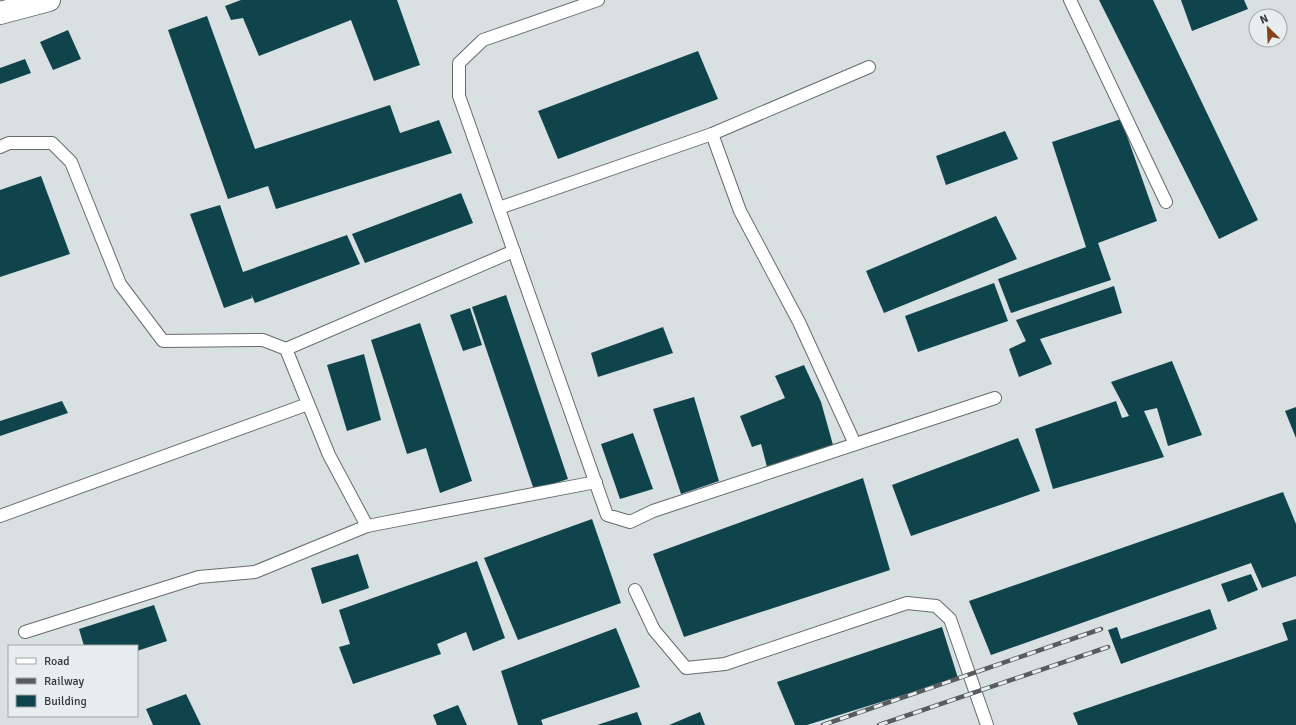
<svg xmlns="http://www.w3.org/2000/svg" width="1296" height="725" font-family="Signika,sans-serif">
	<rect width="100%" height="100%" fill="#d9e0e2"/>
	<g fill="#0f444c">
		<path d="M241,0H397L420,65L374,81L351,20L259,56L243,18L231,20L225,6Z"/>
		<path d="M1099,0H1153L1258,220L1219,239Z"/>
		<path d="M1181,0H1244L1248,9L1192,31Z"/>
		<path d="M207,16L255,149L390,105L400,133L439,120L452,153L276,209L268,186L228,199L168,30Z"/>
		<path d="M68,30L81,59L53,70L40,42Z"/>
		<path d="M698,51L718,99L558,159L538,111Z"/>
		<path d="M25,59L31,73L0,84V68Z"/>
		<path d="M1121,119L1157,221L1098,243L1111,280L1011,313L998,279L1086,247L1052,142Z"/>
		<path d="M1005,131L1018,159L946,185L936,156Z"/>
		<path d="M41,176L70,254L0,277V190Z"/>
		<path d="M461,193L473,223L365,263L352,234Z"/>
		<path d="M220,205L243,272L347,235L360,264L255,303L251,294L252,298L224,308L190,214Z"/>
		<path d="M996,216L1017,259L884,313L866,271Z"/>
		<path d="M994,283L1008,321L918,352L905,316Z"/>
		<path d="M1114,286L1122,313L1040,339L1052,364L1019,377L1009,349L1026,341L1016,320Z"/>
		<path d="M506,295L568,479L534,490L472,307Z"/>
		<path d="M470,308L482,345L463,351L450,315Z"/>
		<path d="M420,323L472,481L440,493L426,448L407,454L371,340Z"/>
		<path d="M663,327L673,353L598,377L591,353Z"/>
		<path d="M364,354L381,420L347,431L327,365Z"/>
		<path d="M1172,361L1202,435L1168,446L1157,408L1144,411L1164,457L1053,489L1035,429L1116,401L1122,418L1129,416L1111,382Z"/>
		<path d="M804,365L821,402L833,445L767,467L761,444L752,447L740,416L785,398L775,376Z"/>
		<path d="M694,397L719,481L681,494L653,409Z"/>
		<path d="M62,401L68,413L0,436V421Z"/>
		<path d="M1296,407V438L1285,411Z"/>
		<path d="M633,433L653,489L620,499L601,444Z"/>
		<path d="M1018,438L1040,491L911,536L892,485Z"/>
		<path d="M863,478L890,570L684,637L653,554Z"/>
		<path d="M1283,492L1296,524V576L1262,588L1251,563L991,655L969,601Z"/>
		<path d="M592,519L621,603L518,640L484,558Z"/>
		<path d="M358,554L369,588L322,604L311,568Z"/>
		<path d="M477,561L505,638L473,651L466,632L437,644L441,654L353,684L339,647L350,644L339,610Z"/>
		<path d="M1251,574L1258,590L1228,602L1221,584Z"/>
		<path d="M154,605L167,641L137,651V646H84L79,629Z"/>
		<path d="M1210,609L1217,629L1121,664L1108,630L1117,627L1121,639Z"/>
		<path d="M1296,619V725H1078L1073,713L1288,640L1282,623Z"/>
		<path d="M942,627L958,678L807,725H795L777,682Z"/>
		<path d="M616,628L640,687L541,720L543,725H518L501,671Z"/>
		<path d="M186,694L201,725H153L146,709Z"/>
		<path d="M458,705L467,725H437L433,715Z"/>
		<path d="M637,712L642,725H597Z"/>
		<path d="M700,712L705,725H669Z"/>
	</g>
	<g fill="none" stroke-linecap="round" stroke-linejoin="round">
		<g stroke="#666c6e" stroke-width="14">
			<g id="service">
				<path d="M598,0L483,40L459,63V96L607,515L630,522L653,511L995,398"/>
				<path d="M1070,0L1166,202"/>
				<path d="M712,134L740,211L799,322L855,444"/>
				<path d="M0,147L9,143H52L71,162L120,284L163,341L263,340L286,349L329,455L367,526"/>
				<path d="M499,208L712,134L869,67"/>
				<path d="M286,349L514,251"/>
				<path d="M0,516L308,404"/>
				<path d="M635,590L654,630L686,668L725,664L907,603L936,606L950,619L987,725"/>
				<path d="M25,632L199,577L255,572L367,526L596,482"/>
			</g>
		</g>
		<g stroke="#666c6e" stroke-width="24">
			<path id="tertiary" d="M0,13L49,0"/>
		</g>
		<use href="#service" stroke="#fff" stroke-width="12"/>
		<use href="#tertiary" stroke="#fff" stroke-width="22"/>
		<g stroke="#585c5d" stroke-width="4.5">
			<g id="rail">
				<path d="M823,725L1101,629"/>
				<path d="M879,725L1108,647"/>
			</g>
		</g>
		<use href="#rail" stroke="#e6eeef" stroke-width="3" stroke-dasharray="9" stroke-linecap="butt"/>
	</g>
	<rect x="8" y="645" width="130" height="72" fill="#e6eeef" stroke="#9fa5a6"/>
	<rect x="16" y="658" width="20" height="6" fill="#ffffff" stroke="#9fa5a6"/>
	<text x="44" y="665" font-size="12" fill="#353839">Road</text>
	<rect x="16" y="678" width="20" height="6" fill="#585c5d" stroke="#9fa5a6"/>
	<text x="44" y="685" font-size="12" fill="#353839">Railway</text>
	<rect x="16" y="695" width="20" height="12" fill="#0f444c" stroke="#9fa5a6"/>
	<text x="44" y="705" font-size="12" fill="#353839">Building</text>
	<g transform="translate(1268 28) rotate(336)"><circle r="19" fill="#e6eeef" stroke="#9fa5a6"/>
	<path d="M0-3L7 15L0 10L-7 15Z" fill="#88431b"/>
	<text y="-6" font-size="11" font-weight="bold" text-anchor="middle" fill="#353839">N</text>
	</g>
</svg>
